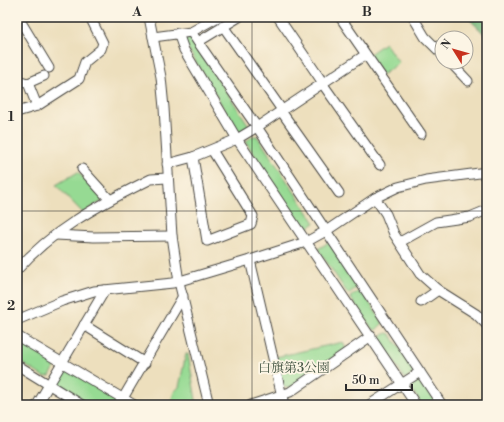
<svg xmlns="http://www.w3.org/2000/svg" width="504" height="422" font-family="'Libre Bodoni','Noto Serif JP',serif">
	<rect width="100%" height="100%" fill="#fcf5e5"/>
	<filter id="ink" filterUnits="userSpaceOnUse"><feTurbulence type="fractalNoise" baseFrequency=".025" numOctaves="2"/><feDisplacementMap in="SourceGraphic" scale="8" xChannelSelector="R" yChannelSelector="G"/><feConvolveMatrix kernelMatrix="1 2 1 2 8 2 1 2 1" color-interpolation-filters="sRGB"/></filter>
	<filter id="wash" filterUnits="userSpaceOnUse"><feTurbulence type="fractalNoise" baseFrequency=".012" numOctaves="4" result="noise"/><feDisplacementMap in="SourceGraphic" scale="16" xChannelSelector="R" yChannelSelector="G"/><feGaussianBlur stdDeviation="0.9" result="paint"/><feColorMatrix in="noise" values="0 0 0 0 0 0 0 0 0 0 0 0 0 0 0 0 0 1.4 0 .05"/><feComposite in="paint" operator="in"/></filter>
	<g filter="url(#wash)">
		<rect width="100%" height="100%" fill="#eddfbd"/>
		<g fill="#96da93" stroke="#60825f">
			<path d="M189,36L250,127L239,134L184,42L185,38Z"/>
			<path d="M385,43L399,63L382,75L368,55Z"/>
			<path d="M252,136H257L315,223L304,230L246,142Z"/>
			<path d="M78,172L104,200L83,213L56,185Z"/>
			<path d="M329,242L359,286L348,294L318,249Z"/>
			<path d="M361,290L383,323L376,330L372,329L350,297Z"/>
			<path d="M387,333L390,334L416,372L405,379L381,342V336Z"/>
			<path d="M17,338L54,360L55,367L50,376L44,377L17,360Z"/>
			<path d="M343,342L346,349L290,388L283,387L276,357Z"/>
			<path d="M186,354H188L196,400L194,405H170L174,392L179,387Z"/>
			<path d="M65,367L115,397L116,405H92L56,383L54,378Z"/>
			<path d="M420,378L439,405H422L409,385Z"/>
		</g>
		<path fill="#78ba7d" stroke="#527254" d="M468,17H487V37L470,20Z"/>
	</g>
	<g filter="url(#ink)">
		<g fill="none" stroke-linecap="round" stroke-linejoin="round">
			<g stroke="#484641" stroke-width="11">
				<g id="minor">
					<path d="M18,17L49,68"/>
					<path d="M149,17L161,77L164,108L172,236L179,282L209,405"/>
					<path d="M278,17L323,83"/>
					<path d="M340,17L421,134"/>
					<path d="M413,17L425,37L442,54"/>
					<path d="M223,26L282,110"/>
					<path d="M191,32L257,127L442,405"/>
					<path d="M178,33L184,50L237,139L416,405"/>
					<path d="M153,37L191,32L218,17"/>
					<path d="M198,42L239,17"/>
					<path d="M450,62L468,81"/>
					<path d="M17,80L28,83L44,76"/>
					<path d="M28,83L37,106"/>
					<path d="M322,83L380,165"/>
					<path d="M281,111L339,193"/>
					<path d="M17,112L37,106L79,79L85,62L101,49L103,43L90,17"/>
					<path d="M193,157L207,241L251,224L253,216L212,150"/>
					<path d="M167,164L193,157L237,139L257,127L365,55"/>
					<path d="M82,169L110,200"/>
					<path d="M375,198L386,214L394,234L420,274L438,290L476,314L487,325"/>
					<path d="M56,235L94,237L172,236"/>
					<path d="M400,242L436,222L470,217L487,210"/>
					<path d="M250,260L284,405"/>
					<path d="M17,270C51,231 97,206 143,183L151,179L167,178"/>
					<path d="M421,302L438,290"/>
					<path d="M17,320L62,301L94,291L173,283L250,260L306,242L326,231L375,198L398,187L426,180L487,172"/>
					<path d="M84,325L145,363"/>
					<path d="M17,336L134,405"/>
					<path d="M17,365L82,405"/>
					<path d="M37,405L105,290"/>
					<path d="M119,405L183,296"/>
					<path d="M251,405L290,392L371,336"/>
					<path d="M369,405L420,372"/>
				</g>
			</g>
			<use href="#minor" stroke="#fff" stroke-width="9"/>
		</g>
	</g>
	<path fill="none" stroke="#2b2b2b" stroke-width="1" stroke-opacity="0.55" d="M252,17V405M17,211H487"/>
	<g text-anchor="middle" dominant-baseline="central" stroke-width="3.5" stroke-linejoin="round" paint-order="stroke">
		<g font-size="13" fill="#465745" stroke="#fcf5e5">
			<text x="294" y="368">白旗第3公園</text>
		</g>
	</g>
	<rect width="504" height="422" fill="none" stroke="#fcf5e5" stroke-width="44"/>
	<g transform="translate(454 50) rotate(307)"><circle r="19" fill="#fcf5e5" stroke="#a8a49b"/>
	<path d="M0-3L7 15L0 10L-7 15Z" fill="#c8321e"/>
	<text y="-6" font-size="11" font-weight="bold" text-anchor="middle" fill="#2b2b2b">N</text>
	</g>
	<path d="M346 384v6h66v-6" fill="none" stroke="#2b2b2b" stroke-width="2"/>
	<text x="352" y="384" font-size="12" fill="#2b2b2b" stroke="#fcf5e5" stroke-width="3" paint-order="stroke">50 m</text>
	<rect x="22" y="22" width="460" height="378" fill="none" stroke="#2b2b2b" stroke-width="1.5"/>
	<g font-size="13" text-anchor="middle" font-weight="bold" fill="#2b2b2b">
		<text x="137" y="16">A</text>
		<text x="367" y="16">B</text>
		<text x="11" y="121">1</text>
		<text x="11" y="310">2</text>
	</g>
</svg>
